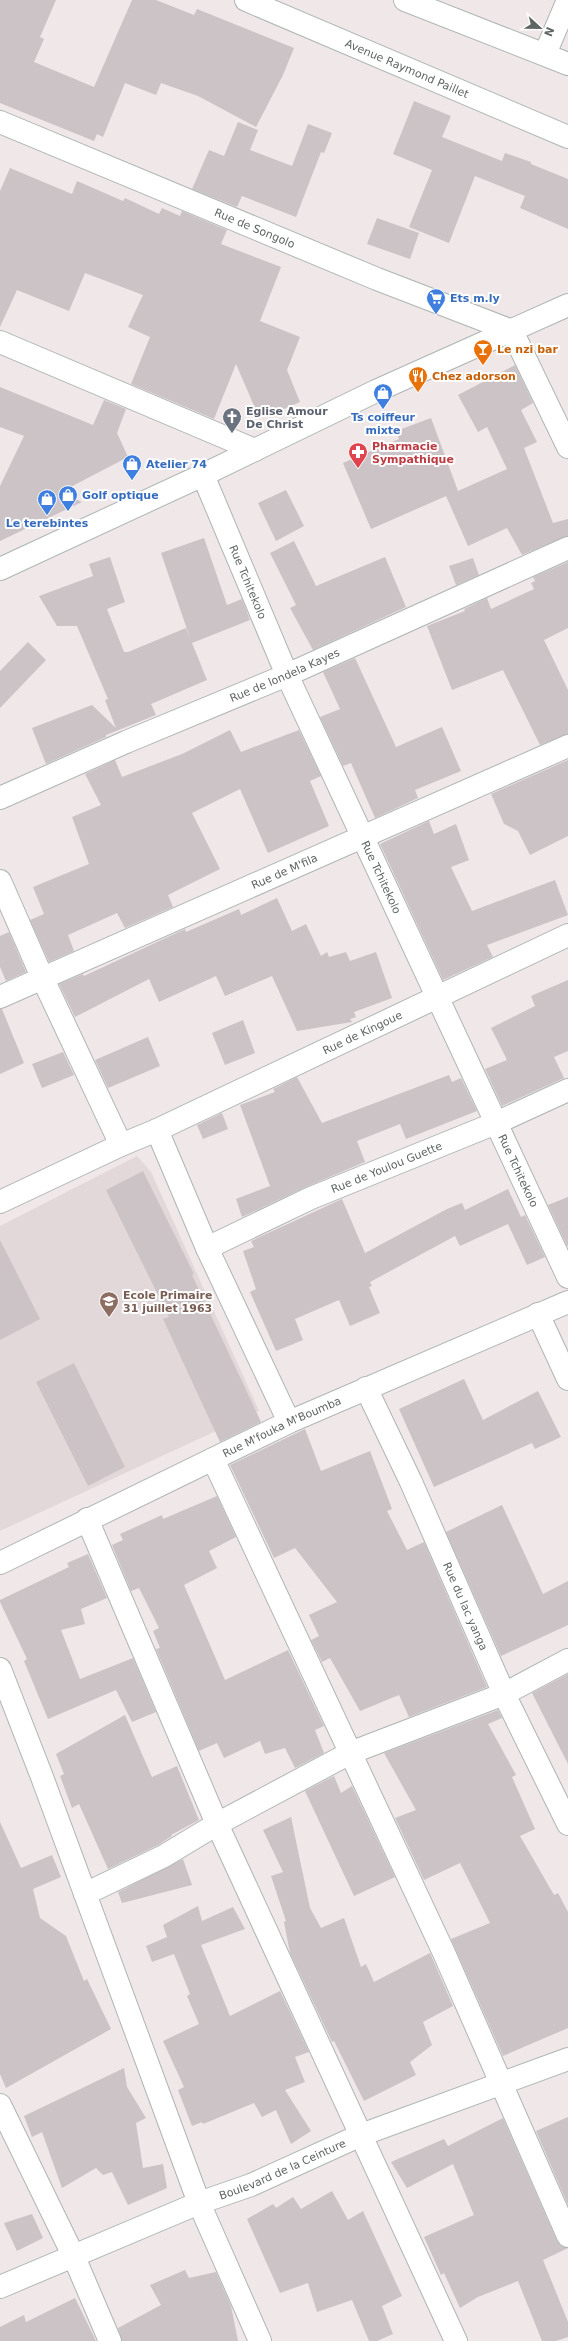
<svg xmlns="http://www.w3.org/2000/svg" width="568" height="2341" font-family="'DejaVu Sans',sans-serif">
	<rect width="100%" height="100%" fill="#efe7e8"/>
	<path fill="#e2d8d9" d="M137,1156L151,1172L259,1411L0,1531V1226Z"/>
	<g fill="#cbc3c5">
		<path d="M0,0H56L40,37L44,39L34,62L94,87L132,0H156L194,15L197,9L294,48L283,75L256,127L198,96L161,83L156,95L125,83L103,137L97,134L94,141L0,103Z"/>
		<path d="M414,101L451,116L442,137L502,161L505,153L531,162V164L568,179V229L520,208L525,196L475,176L449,243L409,227L432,170L393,154Z"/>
		<path d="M238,122L258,130L250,150L292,166L308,124L332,133L324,153L321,152L296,217L242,196L237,207L192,189L209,150L224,156Z"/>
		<path d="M10,168L72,194L77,181L123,201L125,198L159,214L162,208L180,216L182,211L227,230L221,244L281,267L260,321L300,337L287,370L300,402L277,412L275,408L258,415L236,364L214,419L131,384L150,337L128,327L143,295L85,273L69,311L17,290L0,327V191Z"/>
		<path d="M377,218L419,233L410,259L367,244Z"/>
		<path d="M515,365L533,403L521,410L537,442L524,448L553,523L568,519V536L522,555L507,528L468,546L446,496L453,493L371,529L343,463L399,439L396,431L431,418L458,491L507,469L487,427L478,432L458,395Z"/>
		<path d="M0,387L93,425L104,400L126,409L117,433L128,457L61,492L82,502L0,541V486L24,436L0,427Z"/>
		<path d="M286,490L304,526L276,541L258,503Z"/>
		<path d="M204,538L227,605L242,599L250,620L192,643L207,680L151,704L156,715L106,735V737L46,764L32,728L92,705L116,728L105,700L108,699L77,626H57L39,596L93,576L89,564L110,557L125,602L107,609L124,652H128L186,628L191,641L161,553Z"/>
		<path d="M294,541L316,586L385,557L406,607L313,650L290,608L296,605L270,553Z"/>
		<path d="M473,558L479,575L456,585L449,566Z"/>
		<path d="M568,562V628L544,640L568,690V734L540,745L503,670L452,690L427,626L465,611L464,609L487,598L491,609L534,589L531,583L535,581L533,577Z"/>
		<path d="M28,642L46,660L0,708V671Z"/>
		<path d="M355,658L396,747L442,727L461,771L415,790L418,798L375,818L351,763L343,766L320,717L340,709L323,672Z"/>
		<path d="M230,730L241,752L299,730L321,776L310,781L329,826L268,853L240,789L192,813L220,869L168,895L173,907L125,928L117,913L68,935L74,951L49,962L30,920L44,914L33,887L89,864L72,817L101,805L85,774L115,760L122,777L182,754Z"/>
		<path d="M568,760V836L530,855L518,831L504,824L491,794Z"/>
		<path d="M429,821L434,834L456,824L469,860L451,867L472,911L555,880L568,915L487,945L493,957L443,980L380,844Z"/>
		<path d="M277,898L292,931L306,924L321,956L327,952L329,957L346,952L350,961L376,952L392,998L354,1012L356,1017L350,1019L352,1022L297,1031L272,976L225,996L216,976L159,1002L149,979L75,1017L59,984L83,974L84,976L185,929L186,932L239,909L241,915Z"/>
		<path d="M9,932L26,972L6,981L0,967V936Z"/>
		<path d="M568,980V1051L554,1057L564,1078L502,1106L485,1069L507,1060L491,1028L535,1006L531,996Z"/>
		<path d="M0,1009H2L24,1063L0,1074Z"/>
		<path d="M243,1020L255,1053L225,1065L212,1033Z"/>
		<path d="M148,1037L160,1066L108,1088L95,1060Z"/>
		<path d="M63,1052L74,1075L42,1088L32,1064Z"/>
		<path d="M449,1075L452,1082L461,1078L477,1111L406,1139L400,1124L357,1141L365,1162L306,1187L242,1217L236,1199L270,1186L240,1105L275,1092L273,1089L297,1077L322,1123Z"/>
		<path d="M222,1113L228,1129L203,1139L197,1125Z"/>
		<path d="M143,1171L194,1274L192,1275L261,1422L220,1442L163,1319L169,1317L106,1190Z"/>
		<path d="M508,1189L521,1217L525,1215L545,1257L527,1265L508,1224L460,1246L455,1236L370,1282L372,1286L369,1287L380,1313L350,1326L339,1300L295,1319L303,1340L276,1351L250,1292L256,1289L243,1251L254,1247L251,1241L342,1199L365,1253L447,1209L462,1203L465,1210Z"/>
		<path d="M568,1197V1246H567L548,1205Z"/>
		<path d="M0,1240L40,1319L0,1340Z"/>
		<path d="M74,1363L125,1467L88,1486L36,1382Z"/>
		<path d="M464,1379L483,1420L538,1391L561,1437L535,1449L532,1443L434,1487L399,1409Z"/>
		<path d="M305,1429L321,1471L370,1451L392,1509L387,1511L407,1550L424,1542L487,1687L409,1717L399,1695L360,1711L330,1658L322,1662L311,1640L319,1636L309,1615L337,1602L295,1548L274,1558L230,1465Z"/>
		<path d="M217,1496L236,1537L209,1551L217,1568L184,1585L225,1680L288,1650L324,1726L315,1730L324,1753L295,1768L285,1748L265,1754L260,1741L224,1758L217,1743L199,1751L156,1649L160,1648L153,1631L159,1628L139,1588L131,1591L112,1545L123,1540L120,1534L162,1515L163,1519Z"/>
		<path d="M502,1505L543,1594L568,1581V1625L501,1656L446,1532Z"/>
		<path d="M88,1554L107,1598L81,1609L85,1624L61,1630L80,1679L133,1658L156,1712L132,1722L116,1690L48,1719L24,1661L27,1659L0,1602V1600L69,1567L67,1563Z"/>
		<path d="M568,1674V1764L532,1693Z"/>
		<path d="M498,1710L502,1718L488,1724L516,1775L512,1777L535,1829L520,1836L554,1895L558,1893L568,1912V2028L503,2056L451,1939L490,1923L460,1863L424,1880L395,1818L416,1810L384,1753Z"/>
		<path d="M125,1715L152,1777L177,1766L199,1820L171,1835L172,1836L158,1845L108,1869L79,1804L72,1808L60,1776L64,1774L56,1754Z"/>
		<path d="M334,1776L341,1793L352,1786L395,1877L354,1896L305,1791Z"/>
		<path d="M291,1817L310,1908L321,1928L344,1918L361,1967L366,1964L374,1982L430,1953L453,2006L423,2022L432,2045L410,2062L416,2075L364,2101L334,2041L332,2042L290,1953L284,1922L286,1921L271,1876L283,1872L263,1830Z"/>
		<path d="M0,1822L21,1868L52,1855L61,1877L33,1889L40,1918L66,1936L84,1981L87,1979L111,2029L6,2088L0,2074Z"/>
		<path d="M183,1859L192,1885L122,1903L118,1892Z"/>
		<path d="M198,1906L202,1921L233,1907L245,1929L201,1945L230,2016L280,1991L309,2052L295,2057L305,2082L285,2090L311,2131L291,2144L276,2110L262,2117L254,2103L203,2124L202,2122L192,2126L178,2090L184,2087L163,2041L199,2024L187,1996L190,1994L174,1954L152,1962L146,1946L167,1937L163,1925Z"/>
		<path d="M124,2068L127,2087L146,2118L136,2123L143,2168L163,2164L167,2188L128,2205L112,2172L103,2175L96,2168L62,2188L42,2132L32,2137L24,2116Z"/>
		<path d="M568,2117V2205L536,2131Z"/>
		<path d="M503,2118L557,2241L561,2246L568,2248L543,2260L568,2322V2337L556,2341H542L518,2281L478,2297L460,2308L444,2273L441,2275L424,2237L474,2215L453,2164L407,2188L391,2162L444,2139L448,2146Z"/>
		<path d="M332,2191L348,2220L363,2211L402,2296L382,2306L393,2334L377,2341H369L352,2300L317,2312L308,2283L280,2293L247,2219L273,2204L276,2208L293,2197L301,2209Z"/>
		<path d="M32,2214L43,2238L17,2251L4,2223Z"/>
		<path d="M185,2270L189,2278L216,2272L231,2306L238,2341H122L118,2328L161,2305L150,2285Z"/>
		<path d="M75,2298L96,2341H0V2327L24,2315L26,2322Z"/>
	</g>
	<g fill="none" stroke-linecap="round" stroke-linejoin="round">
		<g stroke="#afb5b4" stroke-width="24">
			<g id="street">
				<path d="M545,54L568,0"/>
				<path id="s1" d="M0,122L377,279L512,331L568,447"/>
				<path d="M0,342L255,450"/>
				<path id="s2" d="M203,475L287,675L568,1277"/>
				<path id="s3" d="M0,798L126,742L287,675L568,548"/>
				<path d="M0,881L42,977L121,1145"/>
				<path id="s4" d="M0,997L568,746"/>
				<path d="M157,1130L207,1248L289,1422"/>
				<path id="s5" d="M0,1202L121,1145L157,1130L568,935"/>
				<path id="s6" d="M207,1248L311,1198L496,1123L568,1090"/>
				<path d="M538,1314L568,1379"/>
				<path id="s7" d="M366,1388L411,1482L504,1694L568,1824"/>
				<path d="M213,1459L444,1953L568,2236"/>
				<path d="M87,1519L217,1824L456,2341"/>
				<path id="s8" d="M0,1563L289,1422L568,1302"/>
				<path d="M0,1669L42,1777L199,2203L260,2341"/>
				<path d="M85,1894L164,1856L217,1824L350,1753L504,1694L568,1660"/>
				<path d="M0,2105L74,2257L110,2341"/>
			</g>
		</g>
		<g stroke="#aeb6b4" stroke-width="24">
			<g id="secondary">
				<path id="s9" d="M246,0L568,137"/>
				<path d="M405,0L568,64"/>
				<path d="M0,569L203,475L376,391L568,305"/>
				<path id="s10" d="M0,2287L199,2203L251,2185L361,2135L568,2059"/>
			</g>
		</g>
		<use href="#street" stroke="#fff" stroke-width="22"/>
		<use href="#secondary" stroke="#fff" stroke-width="22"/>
	</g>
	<defs>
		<g id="supermarket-pin" transform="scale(1)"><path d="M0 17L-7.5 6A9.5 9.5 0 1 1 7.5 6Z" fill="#3f7fe0" stroke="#fff"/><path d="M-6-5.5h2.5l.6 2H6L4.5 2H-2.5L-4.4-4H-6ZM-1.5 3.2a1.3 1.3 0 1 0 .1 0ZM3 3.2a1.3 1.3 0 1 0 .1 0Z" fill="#fff"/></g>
		<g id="bar-pin" transform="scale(1)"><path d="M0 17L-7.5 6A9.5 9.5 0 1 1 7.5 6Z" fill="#e8710a" stroke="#fff"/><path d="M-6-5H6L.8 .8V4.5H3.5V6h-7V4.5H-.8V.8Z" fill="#fff"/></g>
		<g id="restaurant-pin" transform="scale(1)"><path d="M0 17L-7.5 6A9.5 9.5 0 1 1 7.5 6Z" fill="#e8710a" stroke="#fff"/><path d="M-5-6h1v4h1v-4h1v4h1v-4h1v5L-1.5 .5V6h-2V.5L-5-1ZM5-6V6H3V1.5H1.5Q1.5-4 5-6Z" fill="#fff"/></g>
		<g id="shop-pin" transform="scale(1)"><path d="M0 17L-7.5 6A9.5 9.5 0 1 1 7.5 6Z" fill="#3f7fe0" stroke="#fff"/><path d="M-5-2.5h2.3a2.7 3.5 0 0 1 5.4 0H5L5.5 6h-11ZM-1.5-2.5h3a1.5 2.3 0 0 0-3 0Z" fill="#fff"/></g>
		<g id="church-pin" transform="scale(1)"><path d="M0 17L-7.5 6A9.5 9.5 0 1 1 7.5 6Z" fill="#6b7280" stroke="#fff"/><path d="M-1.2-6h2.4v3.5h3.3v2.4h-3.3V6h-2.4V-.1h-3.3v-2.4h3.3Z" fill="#fff"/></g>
		<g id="pharmacy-pin" transform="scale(1)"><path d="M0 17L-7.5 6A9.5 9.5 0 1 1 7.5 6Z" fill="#e0444e" stroke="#fff"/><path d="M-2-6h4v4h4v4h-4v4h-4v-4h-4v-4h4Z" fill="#fff"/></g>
		<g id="school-pin" transform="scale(1)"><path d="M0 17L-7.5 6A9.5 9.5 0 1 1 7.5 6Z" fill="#8d6e63" stroke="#fff"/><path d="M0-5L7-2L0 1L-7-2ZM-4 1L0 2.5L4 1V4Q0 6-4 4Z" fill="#fff"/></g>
	</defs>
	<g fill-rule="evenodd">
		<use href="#supermarket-pin" x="436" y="298"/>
		<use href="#bar-pin" x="483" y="349"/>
		<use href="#restaurant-pin" x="418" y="376"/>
		<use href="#shop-pin" x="383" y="393"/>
		<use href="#church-pin" x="232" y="417"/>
		<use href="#pharmacy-pin" x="358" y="452"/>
		<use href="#shop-pin" x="132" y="464"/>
		<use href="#shop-pin" x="68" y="495"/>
		<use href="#shop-pin" x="47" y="499"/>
		<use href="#school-pin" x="109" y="1301"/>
	</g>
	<g text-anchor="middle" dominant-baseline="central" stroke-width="4" stroke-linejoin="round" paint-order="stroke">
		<g font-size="11" fill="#5e6563" stroke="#fff">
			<text stroke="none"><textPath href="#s9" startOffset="175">Avenue Raymond Paillet</textPath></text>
			<text stroke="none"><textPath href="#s1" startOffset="276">Rue de Songolo</textPath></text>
			<text stroke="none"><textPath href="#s2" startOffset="116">Rue Tchitekolo</textPath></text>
			<text stroke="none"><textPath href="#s3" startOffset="310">Rue de londela Kayes</textPath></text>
			<text stroke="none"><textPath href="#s4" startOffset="311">Rue de M'fila</textPath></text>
			<text stroke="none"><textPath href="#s2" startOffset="440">Rue Tchitekolo</textPath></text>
			<text stroke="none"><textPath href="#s5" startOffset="400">Rue de Kingoue</textPath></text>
			<text stroke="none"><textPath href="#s6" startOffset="197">Rue de Youlou Guette</textPath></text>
			<text stroke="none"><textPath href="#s2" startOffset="764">Rue Tchitekolo</textPath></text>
			<text stroke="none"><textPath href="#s8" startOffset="313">Rue M'fouka M'Boumba</textPath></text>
			<text stroke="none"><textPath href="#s7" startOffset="240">Rue du lac yanga</textPath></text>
			<text stroke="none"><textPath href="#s10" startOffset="306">Boulevard de la Ceinture</textPath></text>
		</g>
		<g font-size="11" font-weight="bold" fill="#366cbe" stroke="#fff" text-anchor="start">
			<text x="450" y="298">Ets m.ly</text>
			<text x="383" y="417" text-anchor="middle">Ts coiffeur<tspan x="383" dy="13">mixte</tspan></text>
			<text x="146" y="464">Atelier 74</text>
			<text x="82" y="495">Golf optique</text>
			<text x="47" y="523" text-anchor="middle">Le terebintes</text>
		</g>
		<g font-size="11" font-weight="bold" fill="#c56008" stroke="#fff" text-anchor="start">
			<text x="497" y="349">Le nzi bar</text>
			<text x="432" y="376">Chez adorson</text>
		</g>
		<g font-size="11" font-weight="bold" fill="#5b616d" stroke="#fff" text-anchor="start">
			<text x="246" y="411">Eglise Amour<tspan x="246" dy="13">De Christ</tspan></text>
		</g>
		<g font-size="11" font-weight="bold" fill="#be3a42" stroke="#fff" text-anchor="start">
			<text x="372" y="446">Pharmacie<tspan x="372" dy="13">Sympathique</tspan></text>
		</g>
		<g font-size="11" font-weight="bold" fill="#785e54" stroke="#fff" text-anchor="start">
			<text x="123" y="1295">Ecole Primaire<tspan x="123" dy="13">31 juillet 1963</tspan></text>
		</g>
	</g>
	<g transform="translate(540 28) rotate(112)" stroke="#ffffff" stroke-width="3" paint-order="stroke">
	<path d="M0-3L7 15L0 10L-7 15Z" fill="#5e6563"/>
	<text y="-6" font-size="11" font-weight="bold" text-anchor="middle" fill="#5e6563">N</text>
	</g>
</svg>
